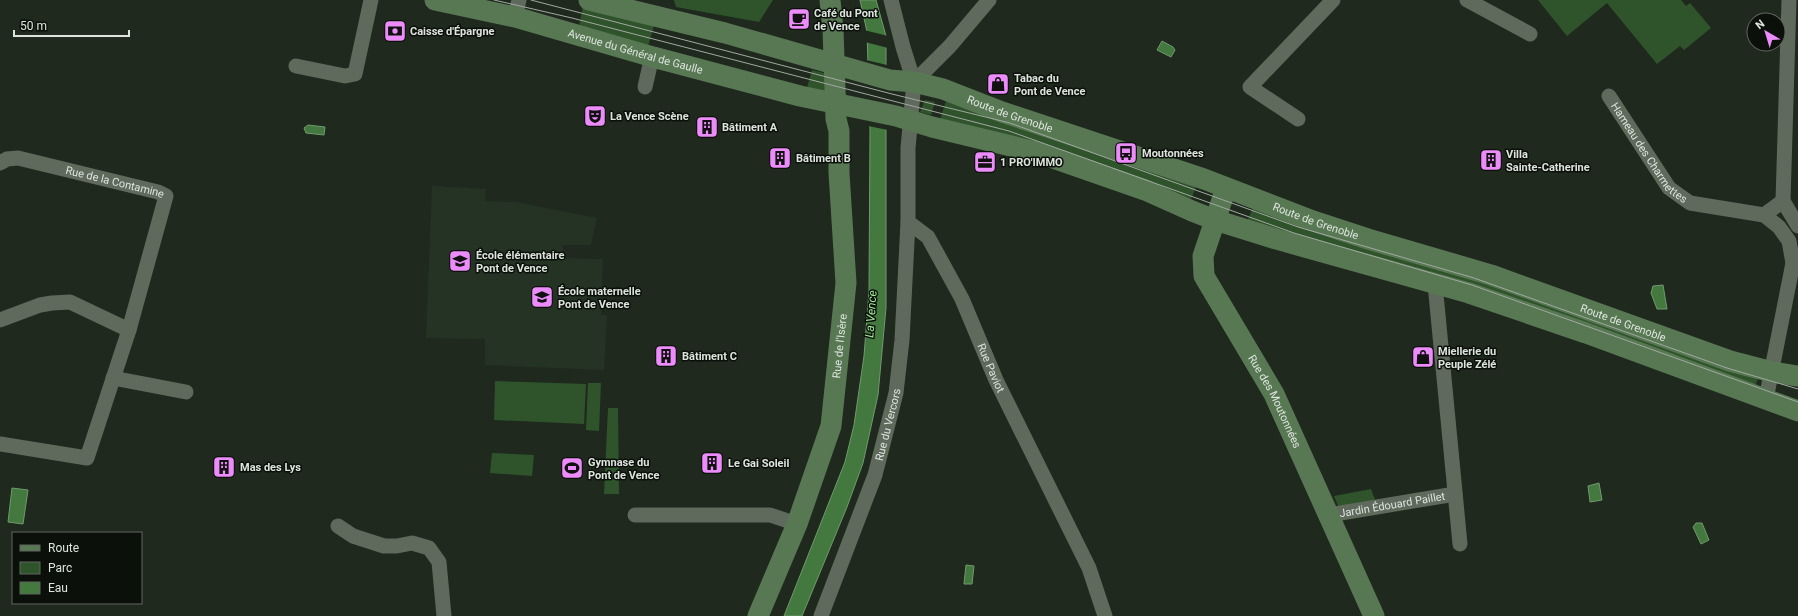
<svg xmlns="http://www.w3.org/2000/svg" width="1798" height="616" font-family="Roboto,sans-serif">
	<rect width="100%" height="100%" fill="#1f291e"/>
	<path fill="#253324" d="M432,186L486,189L485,201L516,202L597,218L591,245H563L562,258L603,259L601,315H607L604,370L485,365V339L426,338Z"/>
	<g fill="#2f542b">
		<path d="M674,0H773L759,22L676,7Z"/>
		<path d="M1538,0H1681L1686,6L1690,3L1711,28L1684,50L1680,46L1657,64L1607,3L1567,36Z"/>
		<path d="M583,6L655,22L647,50L579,27Z"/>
		<path d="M812,70L828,74L825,92L806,91Z"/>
		<path d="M925,100L935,102L931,115L920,112Z"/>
		<path d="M946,101L1196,187L1191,199L939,123Z"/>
		<path d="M1253,207L1475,275L1758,378L1755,387L1246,225Z"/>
		<path d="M495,381L586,384L584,424L494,420Z"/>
		<path d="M588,383H601L599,431L586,430Z"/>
		<path d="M608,408H618L619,494H604Z"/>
		<path d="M492,453L534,455L532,476L490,473Z"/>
		<path d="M1371,489L1377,505L1340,510L1334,496Z"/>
	</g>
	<g fill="#43793f" stroke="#71996e">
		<path d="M860,0H876L886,36V308L878,395L863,463L847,507L802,616H784L845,462L854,425L864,356L869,291L870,131L867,32Z"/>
		<path d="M1162,41L1173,47L1175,50L1171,57L1157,50Z"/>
		<path d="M308,125L325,127L324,135L306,133L304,128Z"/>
		<path d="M1663,285L1667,309H1657L1651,293L1653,286Z"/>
		<path d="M1599,483L1602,500L1590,502L1588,486Z"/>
		<path d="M12,488L28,490L23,524L8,522Z"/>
		<path d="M1696,523H1702L1709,540L1701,544L1693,527Z"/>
		<path d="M966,565L974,566L972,584H964Z"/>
	</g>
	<g fill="#1f291e">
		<path d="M864,30L888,36V48L865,42Z"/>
		<path d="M866,60L887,65L888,130L868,126Z"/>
	</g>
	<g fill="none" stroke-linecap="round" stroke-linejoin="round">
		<g stroke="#5f6a5d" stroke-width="15">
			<path id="s1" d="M891,0L903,47L914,82L908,148V222L928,237L962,299L996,380L1089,568L1105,616"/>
			<path d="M1467,0L1530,34"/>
			<path d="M515,17L519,0"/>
			<path d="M296,66L345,76L355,74L371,0"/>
			<path d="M914,82L950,46L989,0"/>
			<path d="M645,87L650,65"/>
			<path id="s2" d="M1609,96L1669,188L1690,203L1764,215L1779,227L1789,241L1793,263L1798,260"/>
			<path d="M1298,119L1250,87L1333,0"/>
			<path id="s3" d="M0,163L7,159L18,158L158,192L166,196L129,330L87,458L0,444"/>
			<path d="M1783,201L1789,0"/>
			<path d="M1764,215L1783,201L1798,226"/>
			<path d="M1435,284L1460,544"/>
			<path d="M0,320L40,305L52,303L70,302L129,330"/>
			<path d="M113,378L186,392"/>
			<path d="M1766,399L1793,263"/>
			<path d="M635,515H770L797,524"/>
			<path id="s4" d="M1329,515L1455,494"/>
			<path d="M338,526L353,536L384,546H397L412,543L429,548L439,562L444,616"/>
			<path id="s5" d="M821,616L875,475L896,393L902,340L908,222"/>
		</g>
		<g stroke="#587854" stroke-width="21">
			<path id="s6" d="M435,0L515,17L653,57L800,96L896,116L932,127L1036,152L1145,190L1192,211L1215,220L1276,239L1469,293L1586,333L1798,411"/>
			<path id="s7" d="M589,0L725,33L890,80L914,82L943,89L1002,112L1204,179L1313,221L1368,239L1491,275L1730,361L1772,372L1798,376"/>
			<path id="s8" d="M1226,188L1203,256L1204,276L1274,394L1374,616"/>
			<path id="s9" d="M758,616L797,524L831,426L846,283L839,173V131L836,119L833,29L830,0"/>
		</g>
		<g stroke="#a1a9a1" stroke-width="1">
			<path d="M494,0L572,18L1009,131L1294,233L1472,285L1798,402"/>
			<path d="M531,0L892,94L1010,123L1298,227L1474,278L1727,368L1798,389"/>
		</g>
	</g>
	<defs>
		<g id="cafe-square" transform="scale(1.15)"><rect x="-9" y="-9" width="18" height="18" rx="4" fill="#ec8cfa" stroke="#0c100b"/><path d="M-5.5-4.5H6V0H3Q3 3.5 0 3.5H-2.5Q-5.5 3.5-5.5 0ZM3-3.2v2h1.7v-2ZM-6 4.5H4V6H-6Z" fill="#111"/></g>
		<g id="bank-square" transform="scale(1.15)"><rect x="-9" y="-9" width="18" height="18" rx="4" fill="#ec8cfa" stroke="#0c100b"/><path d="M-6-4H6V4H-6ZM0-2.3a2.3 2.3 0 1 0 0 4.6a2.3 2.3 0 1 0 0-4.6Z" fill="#111"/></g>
		<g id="shop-square" transform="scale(1.15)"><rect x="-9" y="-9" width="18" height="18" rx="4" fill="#ec8cfa" stroke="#0c100b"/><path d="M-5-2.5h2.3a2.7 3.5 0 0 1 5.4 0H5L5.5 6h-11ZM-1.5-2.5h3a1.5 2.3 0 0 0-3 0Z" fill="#111"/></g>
		<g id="theatre-square" transform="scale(1.15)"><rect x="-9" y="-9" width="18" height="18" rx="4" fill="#ec8cfa" stroke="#0c100b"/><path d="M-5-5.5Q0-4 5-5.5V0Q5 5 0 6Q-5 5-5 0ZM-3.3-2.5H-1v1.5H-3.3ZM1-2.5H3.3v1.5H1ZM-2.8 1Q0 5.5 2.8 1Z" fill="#111"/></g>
		<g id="building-square" transform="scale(1.15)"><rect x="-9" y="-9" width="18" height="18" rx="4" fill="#ec8cfa" stroke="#0c100b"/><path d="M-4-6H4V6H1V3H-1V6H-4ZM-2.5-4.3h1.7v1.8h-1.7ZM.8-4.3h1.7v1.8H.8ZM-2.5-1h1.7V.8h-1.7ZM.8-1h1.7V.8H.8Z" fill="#111"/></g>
		<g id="bus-square" transform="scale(1.15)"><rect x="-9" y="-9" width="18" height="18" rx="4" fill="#ec8cfa" stroke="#0c100b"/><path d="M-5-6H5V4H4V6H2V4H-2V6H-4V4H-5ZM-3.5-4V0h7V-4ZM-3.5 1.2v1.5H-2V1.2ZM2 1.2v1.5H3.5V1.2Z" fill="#111"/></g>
		<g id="office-square" transform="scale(1.15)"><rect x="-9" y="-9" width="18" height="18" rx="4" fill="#ec8cfa" stroke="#0c100b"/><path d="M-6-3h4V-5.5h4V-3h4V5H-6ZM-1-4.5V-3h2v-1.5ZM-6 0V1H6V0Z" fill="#111"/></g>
		<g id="school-square" transform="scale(1.15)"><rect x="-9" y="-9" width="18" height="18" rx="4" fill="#ec8cfa" stroke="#0c100b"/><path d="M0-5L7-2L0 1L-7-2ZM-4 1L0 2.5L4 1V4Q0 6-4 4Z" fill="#111"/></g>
		<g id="stadium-square" transform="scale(1.15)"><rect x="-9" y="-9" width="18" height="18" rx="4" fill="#ec8cfa" stroke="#0c100b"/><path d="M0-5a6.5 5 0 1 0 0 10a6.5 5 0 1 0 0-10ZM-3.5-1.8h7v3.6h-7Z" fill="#111"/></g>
	</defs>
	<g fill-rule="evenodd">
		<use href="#cafe-square" x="799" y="19"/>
		<use href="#bank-square" x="395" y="31"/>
		<use href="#shop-square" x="998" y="84"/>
		<use href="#theatre-square" x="595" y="116"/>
		<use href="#building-square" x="707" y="127"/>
		<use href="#bus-square" x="1126" y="153"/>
		<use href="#building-square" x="780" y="158"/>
		<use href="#building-square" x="1491" y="160"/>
		<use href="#office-square" x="985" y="162"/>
		<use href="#school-square" x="460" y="261"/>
		<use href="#school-square" x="542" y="297"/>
		<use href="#building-square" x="666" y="356"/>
		<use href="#shop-square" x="1423" y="357"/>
		<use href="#building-square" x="712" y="463"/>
		<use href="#building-square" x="224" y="467"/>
		<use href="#stadium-square" x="572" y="468"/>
	</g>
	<g text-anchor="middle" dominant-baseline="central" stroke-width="3" stroke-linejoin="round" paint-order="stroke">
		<g font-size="11" font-weight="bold" fill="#dde4dd" stroke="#0c100b" text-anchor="start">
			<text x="814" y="13">Café du Pont<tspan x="814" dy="13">de Vence</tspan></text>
			<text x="410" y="31">Caisse d'Épargne</text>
			<text x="1014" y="78">Tabac du<tspan x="1014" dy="13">Pont de Vence</tspan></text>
			<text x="610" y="116">La Vence Scène</text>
			<text x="722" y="127">Bâtiment A</text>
			<text x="1142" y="153">Moutonnées</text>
			<text x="1506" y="154">Villa<tspan x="1506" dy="13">Sainte-Catherine</tspan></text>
			<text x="796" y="158">Bâtiment B</text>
			<text x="1000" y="162">1 PRO'IMMO</text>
			<text x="476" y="255">École élémentaire<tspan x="476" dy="13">Pont de Vence</tspan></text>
			<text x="558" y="291">École maternelle<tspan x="558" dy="13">Pont de Vence</tspan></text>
			<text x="1438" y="351">Miellerie du<tspan x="1438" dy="13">Peuple Zélé</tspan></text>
			<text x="682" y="356">Bâtiment C</text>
			<text x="588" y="462">Gymnase du<tspan x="588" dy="13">Pont de Vence</tspan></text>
			<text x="728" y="463">Le Gai Soleil</text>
			<text x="240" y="467">Mas des Lys</text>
		</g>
		<g font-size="11" fill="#dde4dd" stroke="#0c100b">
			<text stroke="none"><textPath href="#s6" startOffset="207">Avenue du Général de Gaulle</textPath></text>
			<text stroke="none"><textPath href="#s7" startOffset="437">Route de Grenoble</textPath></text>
			<text stroke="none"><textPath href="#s2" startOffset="70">Hameau des Charmettes</textPath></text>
			<text stroke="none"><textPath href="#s3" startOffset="119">Rue de la Contamine</textPath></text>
			<text stroke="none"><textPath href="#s7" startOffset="761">Route de Grenoble</textPath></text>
			<text stroke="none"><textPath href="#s7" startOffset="1085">Route de Grenoble</textPath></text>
			<text stroke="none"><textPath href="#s9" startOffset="284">Rue de l'Isère</textPath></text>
			<text stroke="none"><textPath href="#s1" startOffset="396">Rue Paviot</textPath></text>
			<text stroke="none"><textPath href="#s8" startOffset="236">Rue des Moutonnées</textPath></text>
			<text stroke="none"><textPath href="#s5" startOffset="203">Rue du Vercors</textPath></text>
			<text stroke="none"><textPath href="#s4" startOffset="64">Jardin Édouard Paillet</textPath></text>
		</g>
		<g font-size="12" font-style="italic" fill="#9eea97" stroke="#0c100b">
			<text transform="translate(871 314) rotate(-86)">La Vence</text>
		</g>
	</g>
	<rect x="12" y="532" width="130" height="72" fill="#0c100b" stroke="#60655f"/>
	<rect x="20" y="545" width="20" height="6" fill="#587854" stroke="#60655f"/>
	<text x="48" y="552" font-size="12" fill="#dde4dd">Route</text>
	<rect x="20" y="562" width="20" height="12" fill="#2f542b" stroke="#60655f"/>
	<text x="48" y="572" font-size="12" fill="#dde4dd">Parc</text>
	<rect x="20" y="582" width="20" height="12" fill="#43793f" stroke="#60655f"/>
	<text x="48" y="592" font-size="12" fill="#dde4dd">Eau</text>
	<g transform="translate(1766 32) rotate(322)"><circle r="19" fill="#0c100b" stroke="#60655f"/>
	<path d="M0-3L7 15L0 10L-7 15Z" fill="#ec8cfa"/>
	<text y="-6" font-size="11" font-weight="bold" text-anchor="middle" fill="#dde4dd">N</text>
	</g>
	<path d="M14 30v6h115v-6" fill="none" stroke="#dde4dd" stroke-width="2"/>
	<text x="20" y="30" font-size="12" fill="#dde4dd" stroke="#0c100b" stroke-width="3" paint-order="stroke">50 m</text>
</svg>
